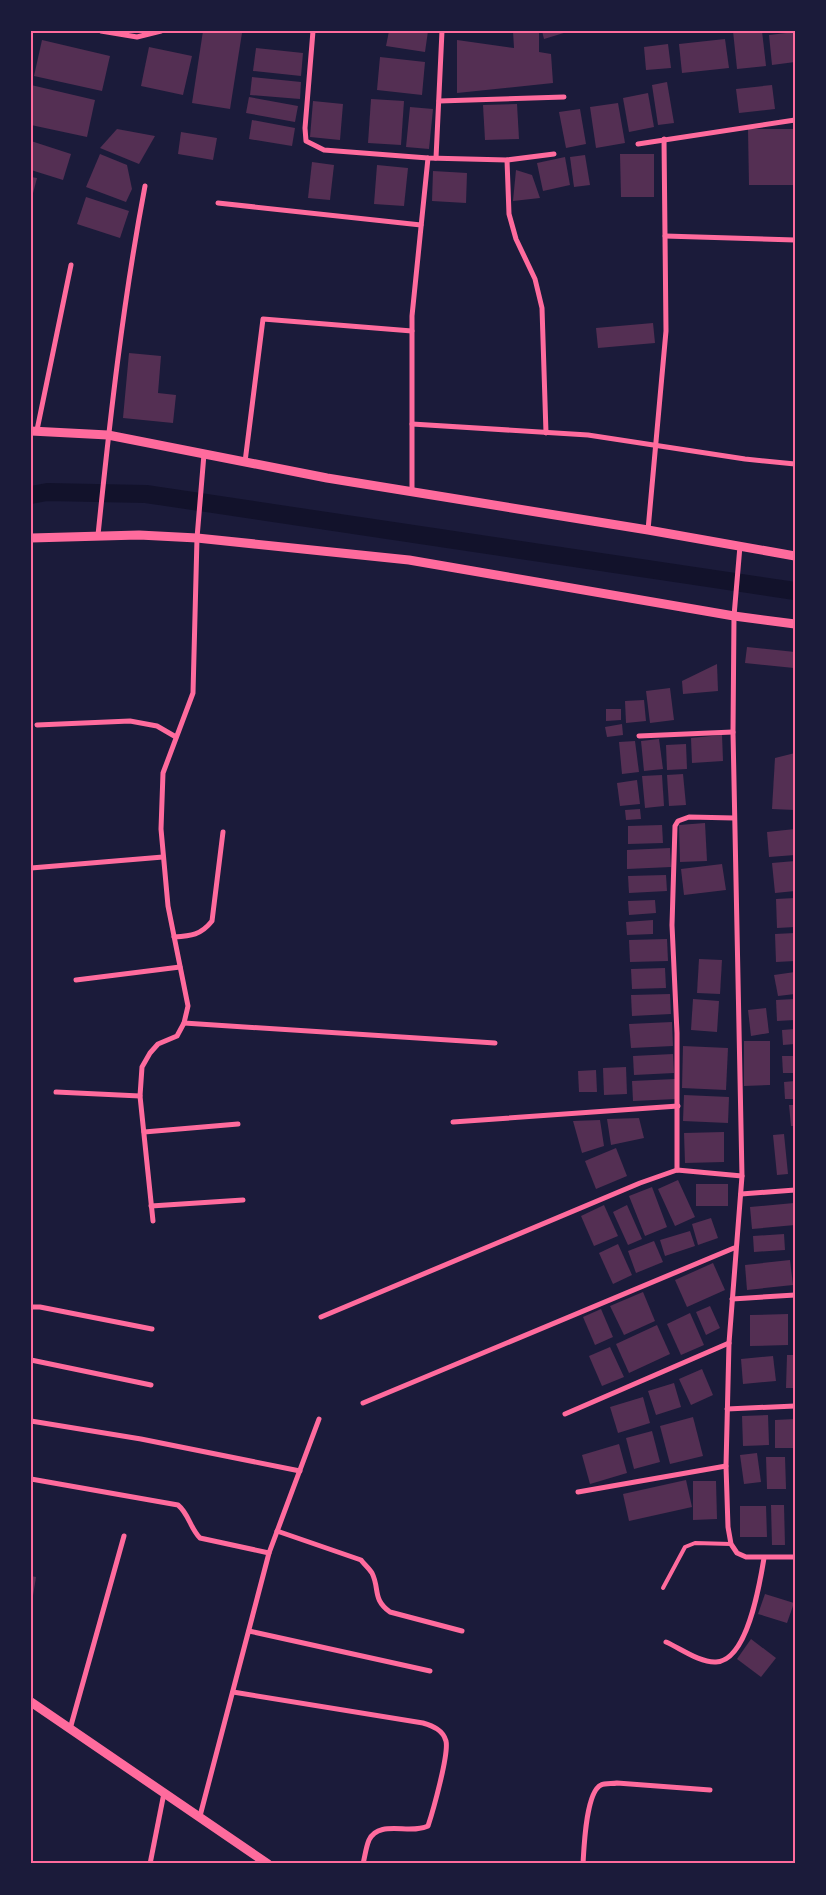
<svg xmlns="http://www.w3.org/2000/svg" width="826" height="1895" font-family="'Playfair Display',serif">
	<rect width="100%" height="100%" fill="#1b1b3a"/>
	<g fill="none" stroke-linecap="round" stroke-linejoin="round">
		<path stroke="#12122b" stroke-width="18" d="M31,495L47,492L146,494L795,591"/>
	</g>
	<g fill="#542f53">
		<path d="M203,31L242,33L230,109L192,103Z"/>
		<path d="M389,31H428L425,52L386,46Z"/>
		<path d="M513,31H539V52L551,54L553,83L457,93V40L514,48Z"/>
		<path d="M542,31H567V32L544,39Z"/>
		<path d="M733,31H762L766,66L737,69Z"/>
		<path d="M795,32V62L772,65L769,35Z"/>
		<path d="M725,39L729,68L682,73L679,44Z"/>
		<path d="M42,40L110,56L102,91L34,76Z"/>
		<path d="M668,44L671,68L646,70L644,47Z"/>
		<path d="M149,47L192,56L183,95L141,86Z"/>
		<path d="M256,48L303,53L301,76L253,71Z"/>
		<path d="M380,57L425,62L422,95L377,90Z"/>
		<path d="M252,77L301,82L300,99L250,95Z"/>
		<path d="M667,82L674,123L658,125L652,85Z"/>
		<path d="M31,85L95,100L87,137L31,125Z"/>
		<path d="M772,85L775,109L739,113L736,89Z"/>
		<path d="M648,93L654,127L629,132L623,98Z"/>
		<path d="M249,97L298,106L295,122L246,113Z"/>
		<path d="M371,99L404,101L401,145L368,143Z"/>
		<path d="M313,101L343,104L340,140L310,137Z"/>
		<path d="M618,103L625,143L596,148L590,107Z"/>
		<path d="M517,104L519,139L485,140L483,105Z"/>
		<path d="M410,107L433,109L429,149L406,147Z"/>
		<path d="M580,109L586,144L566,148L559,112Z"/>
		<path d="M252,120L295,128L292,146L249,139Z"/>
		<path d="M117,129L155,136L139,164L100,148Z"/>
		<path d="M748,129H795V185H749Z"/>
		<path d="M181,132L217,138L213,160L178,154Z"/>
		<path d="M31,141L71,154L63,180L31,170Z"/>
		<path d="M100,154L127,165L132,189L126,202L86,187Z"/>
		<path d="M620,154H654V197H621Z"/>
		<path d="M585,155L590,185L574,187L570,157Z"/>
		<path d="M565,157L570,185L543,191L537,163Z"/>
		<path d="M312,162L334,165L330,200L308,198Z"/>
		<path d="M377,165L408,168L404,206L374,204Z"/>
		<path d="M516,170L532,175L540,198L513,201Z"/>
		<path d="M433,171L467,173L466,203L432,201Z"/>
		<path d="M31,177L37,178L32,197H31Z"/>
		<path d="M86,197L129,211L120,238L77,224Z"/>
		<path d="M653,323L655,343L598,348L596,328Z"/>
		<path d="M129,353L161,356L158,393L176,395L173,423L123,418Z"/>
		<path d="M747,647L795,652L794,668L745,663Z"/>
		<path d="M717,664L718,691L683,694L682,681Z"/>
		<path d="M670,688L674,720L650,723L646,691Z"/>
		<path d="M644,700L646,721L626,723L625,701Z"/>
		<path d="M606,709H621V720L606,721Z"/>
		<path d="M622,724L623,735L607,737L605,727Z"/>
		<path d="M722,735L723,761L692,763L691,738Z"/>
		<path d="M659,739L663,769L644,771L641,741Z"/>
		<path d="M635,741L639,772L622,774L619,742Z"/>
		<path d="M686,744L687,769L667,770L666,745Z"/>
		<path d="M795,753V810L772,809L775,758Z"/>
		<path d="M683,774L686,805L669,806L667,775Z"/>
		<path d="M662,775L664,806L645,808L642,776Z"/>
		<path d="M637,780L640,804L620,806L617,783Z"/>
		<path d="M640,809L641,819L626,820L625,810Z"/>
		<path d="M705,823L707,861L680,862L679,825Z"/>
		<path d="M662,825L663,843L628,844V826Z"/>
		<path d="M795,829V855L769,857L767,832Z"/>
		<path d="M670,848L671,867L627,869V850Z"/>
		<path d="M795,861V891L775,893L772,863Z"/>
		<path d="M722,864L726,890L684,895L681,869Z"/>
		<path d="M666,875L667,891L629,893L628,876Z"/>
		<path d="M795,898V927L777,928L776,899Z"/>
		<path d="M655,900L656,913L629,915L628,901Z"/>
		<path d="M653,920V934L627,935L626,922Z"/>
		<path d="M795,933V961L776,962L775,934Z"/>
		<path d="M667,939L668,961L630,962L629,940Z"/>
		<path d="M699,959L722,960L720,994L697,993Z"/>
		<path d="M665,968L666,988L632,989L631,969Z"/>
		<path d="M795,972V994L778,996L774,975Z"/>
		<path d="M670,994L671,1014L632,1016L631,995Z"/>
		<path d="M693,999L719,1001L717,1032L691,1030Z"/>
		<path d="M795,999V1020L777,1021L776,1000Z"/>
		<path d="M766,1008L769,1033L751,1036L748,1010Z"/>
		<path d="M672,1022L673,1046L631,1048L629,1024Z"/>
		<path d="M795,1029V1044L783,1045L782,1030Z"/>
		<path d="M744,1041H770V1085L744,1086Z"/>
		<path d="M683,1046L728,1048L726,1090L682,1088Z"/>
		<path d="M673,1054L674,1073L634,1075L633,1056Z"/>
		<path d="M782,1056H795V1073H783Z"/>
		<path d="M626,1067L627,1094L604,1095L603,1068Z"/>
		<path d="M596,1070L597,1092H579L578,1071Z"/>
		<path d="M675,1079L676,1099L633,1101L632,1081Z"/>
		<path d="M795,1081V1099H785L784,1082Z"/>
		<path d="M684,1095L729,1097L728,1123L683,1121Z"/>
		<path d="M789,1105H795V1126H791Z"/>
		<path d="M639,1118L644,1138L611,1145L607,1119Z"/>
		<path d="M600,1120L604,1146L582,1153L573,1121Z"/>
		<path d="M724,1132V1162L685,1163L684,1133Z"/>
		<path d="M784,1134L788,1174L777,1175L773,1135Z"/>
		<path d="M616,1148L627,1176L596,1189L585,1161Z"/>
		<path d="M678,1180L695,1217L675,1226L658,1189Z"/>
		<rect x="696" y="1184" width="32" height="22"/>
		<path d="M652,1187L667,1227L645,1236L629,1196Z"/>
		<path d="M794,1203L795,1225L752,1229L750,1207Z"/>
		<path d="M604,1205L618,1236L594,1246L581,1216Z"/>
		<path d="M627,1205L642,1239L628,1245L613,1212Z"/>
		<path d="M711,1218L718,1238L698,1245L692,1224Z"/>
		<path d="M690,1231L695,1246L665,1256L660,1240Z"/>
		<path d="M784,1234L785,1250L754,1252L753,1236Z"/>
		<path d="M654,1241L663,1262L636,1273L628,1251Z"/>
		<path d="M618,1244L632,1275L613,1284L599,1253Z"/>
		<path d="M790,1260L793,1285L747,1290L745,1265Z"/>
		<path d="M713,1263L725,1290L687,1307L675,1280Z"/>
		<path d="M643,1292L655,1321L624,1335L610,1306Z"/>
		<path d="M710,1306L720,1328L706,1335L696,1312Z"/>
		<path d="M601,1309L613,1337L595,1345L583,1317Z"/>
		<path d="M690,1313L704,1345L681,1355L667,1324Z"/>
		<path d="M788,1314V1345L750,1346V1315Z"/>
		<path d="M657,1325L670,1354L629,1373L616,1344Z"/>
		<path d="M610,1347L624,1377L602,1386L589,1356Z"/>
		<path d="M787,1355H795V1388H786Z"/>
		<path d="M773,1356L776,1381L743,1384L741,1359Z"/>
		<path d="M702,1369L713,1395L691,1405L679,1379Z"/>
		<path d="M674,1383L681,1407L656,1415L648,1391Z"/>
		<path d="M643,1397L650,1423L618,1433L610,1407Z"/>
		<path d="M768,1415L769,1445L743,1446L742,1416Z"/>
		<path d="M693,1417L703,1456L670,1464L660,1426Z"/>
		<path d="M795,1419V1448H775V1420Z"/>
		<path d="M652,1431L660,1462L634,1469L626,1438Z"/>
		<path d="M619,1444L627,1473L590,1484L582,1455Z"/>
		<path d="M757,1453L761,1482L744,1484L740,1455Z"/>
		<path d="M766,1457H785L786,1489H767Z"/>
		<path d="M686,1480L692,1507L629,1521L623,1494Z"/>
		<path d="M693,1481H716L717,1519L693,1520Z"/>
		<path d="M771,1505H784L785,1545H772Z"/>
		<path d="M740,1506H766L767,1537H740Z"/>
		<path d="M31,1576L36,1577L32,1602H31Z"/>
		<path d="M765,1594L794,1603L787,1623L758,1614Z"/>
		<path d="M751,1639L776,1658L761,1677L737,1659Z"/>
	</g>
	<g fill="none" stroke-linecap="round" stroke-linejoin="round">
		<path stroke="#ff6b9d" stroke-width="4" d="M663,1588L685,1547L695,1543L731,1544"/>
		<g stroke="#ff6b9d" stroke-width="5">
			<path d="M101,31L137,37L161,31"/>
			<path d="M313,31L305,128L306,141L324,150L428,158L507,160L554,154"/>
			<path d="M439,101L564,97"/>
			<path d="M638,144L795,120"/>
			<path d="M436,158L442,31"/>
			<path d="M507,160L509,214L516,239L535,279L542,308L546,433"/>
			<path d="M218,203L421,225"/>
			<path d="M665,236L795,240"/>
			<path d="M412,424L588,435L745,459L795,464"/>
			<path d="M37,430L71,265"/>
			<path d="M245,462L263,319L412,331"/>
			<path d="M412,492V316L428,158"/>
			<path d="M648,530L666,331L664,139"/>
			<path d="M98,535C110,418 123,302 145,186"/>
			<path d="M740,546L734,616L733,732L742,1176L729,1343L726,1466L728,1527L731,1544L737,1553L746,1557H795"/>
			<path d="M37,725L130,721L157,726L176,737"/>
			<path d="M639,736L733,732"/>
			<path d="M31,868L163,857"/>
			<path d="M174,937C191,936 201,935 212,921L223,832"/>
			<path d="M76,980L180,967"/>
			<path d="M184,1023L495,1043"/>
			<path d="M56,1092L140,1096"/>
			<path d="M453,1122L678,1106"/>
			<path d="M144,1132L238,1124"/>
			<path d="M677,1170V1033L672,925L675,826L678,821L689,817L734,818"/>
			<path d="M741,1194L795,1190"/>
			<path d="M151,1206L243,1200"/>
			<path d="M153,1221L140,1096L142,1067L150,1053L158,1044L177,1036L184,1023L188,1006L168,906L161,829L163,773L193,693L197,538L204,454"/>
			<path d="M732,1299L795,1295"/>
			<path d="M31,1307H40L152,1329"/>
			<path d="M321,1317L640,1183L677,1170L742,1176"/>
			<path d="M31,1360L151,1385"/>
			<path d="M363,1403L734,1248"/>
			<path d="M727,1409L795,1406"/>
			<path d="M565,1414L729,1343"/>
			<path d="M31,1421L141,1439L300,1471"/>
			<path d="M31,1479L178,1505C189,1514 190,1528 200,1538L269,1553"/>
			<path d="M578,1492L726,1466"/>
			<path d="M277,1531L361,1560C364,1564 369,1568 372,1573C380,1589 372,1599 390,1612L462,1631"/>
			<path d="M249,1631L430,1671"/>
			<path d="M666,1642C680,1648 700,1663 716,1662C748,1661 760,1582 764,1558"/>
			<path d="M233,1692L423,1723C433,1726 443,1730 446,1741C449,1754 433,1811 428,1826C410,1835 379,1819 369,1840C366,1847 365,1856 363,1864"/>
			<path d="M70,1729L124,1536"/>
			<path d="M200,1816L269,1553L319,1419"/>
			<path d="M150,1864L164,1793"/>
			<path d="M583,1864C584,1847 586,1792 601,1785C605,1783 613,1784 617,1783L710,1790"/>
		</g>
		<g stroke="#ff6b9d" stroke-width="9">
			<path d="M31,431L108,435L327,478L648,530L795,556"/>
			<path d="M31,538L139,535L197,538L409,560L734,616L795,624"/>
			<path d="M31,1702L268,1864"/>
		</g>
	</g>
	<rect width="826" height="1895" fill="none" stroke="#1b1b3a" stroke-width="65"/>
	<rect x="32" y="32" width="762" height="1830" fill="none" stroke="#ff6b9d" stroke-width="2"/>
</svg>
